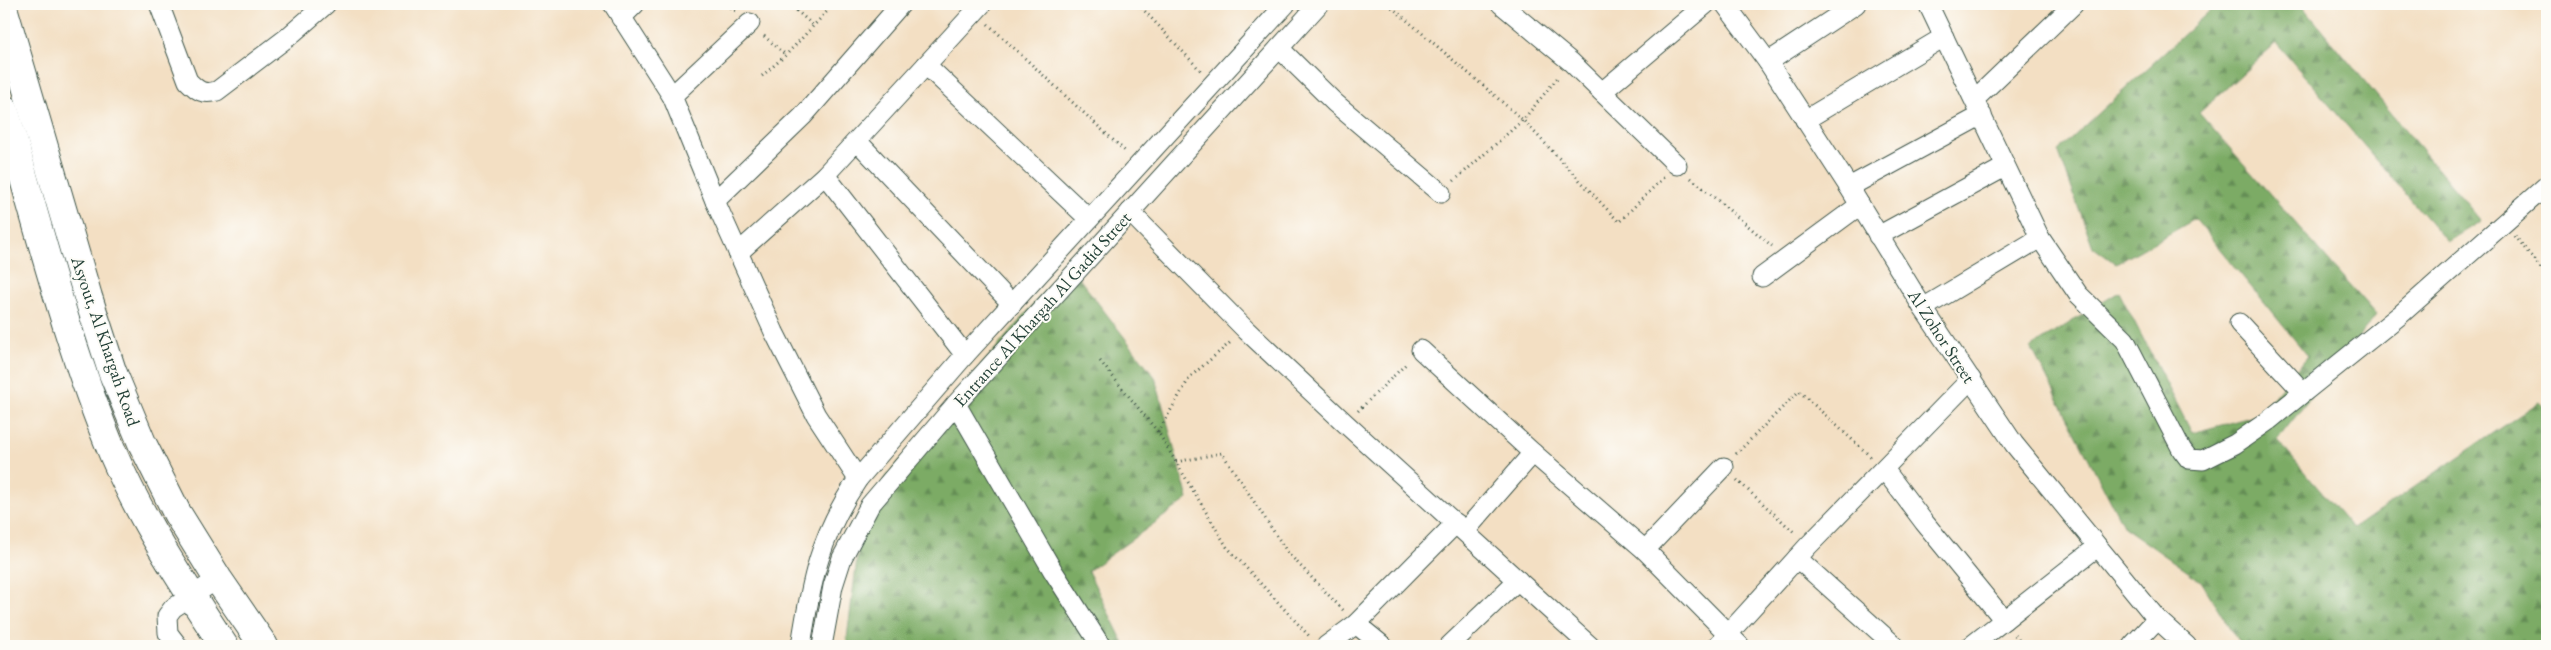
<svg xmlns="http://www.w3.org/2000/svg" width="2551" height="650" font-family="'EB Garamond',serif">
	<defs>
		<pattern id="forest-firs" width="22" height="20" patternUnits="userSpaceOnUse" patternTransform="scale(1.25)"><rect width="22" height="20" fill="#7bab65"/><path d="M5 1l3.5 6h-7zM16 11l3.5 6h-7z" fill="#648c54"/></pattern>
	</defs>
	<rect width="100%" height="100%" fill="#fdfcf7"/>
	<filter id="ink" filterUnits="userSpaceOnUse"><feTurbulence type="fractalNoise" baseFrequency=".02" numOctaves="2"/><feDisplacementMap in="SourceGraphic" scale="10" xChannelSelector="R" yChannelSelector="G"/><feConvolveMatrix kernelMatrix="1 2 1 2 8 2 1 2 1" color-interpolation-filters="sRGB"/></filter>
	<filter id="wash" filterUnits="userSpaceOnUse"><feTurbulence type="fractalNoise" baseFrequency=".0096" numOctaves="4" result="noise"/><feDisplacementMap in="SourceGraphic" scale="20" xChannelSelector="R" yChannelSelector="G"/><feGaussianBlur stdDeviation="1.12" result="paint"/><feColorMatrix in="noise" values="0 0 0 0 0 0 0 0 0 0 0 0 0 0 0 0 0 1.4 0 .05"/><feComposite in="paint" operator="in"/></filter>
	<g filter="url(#wash)">
		<rect width="100%" height="100%" fill="#f3dfc3"/>
		<g fill="url(#forest-firs)" stroke="#4d744c">
			<path d="M2217,4H2306L2303,7L2481,221L2447,242L2276,43L2199,113L2376,315L2277,440L2353,529L2539,402L2547,410V646H2241L2201,581L2124,527L2031,347L2119,292L2192,433L2258,415L2308,356L2195,219L2116,264L2093,247L2058,151Z"/>
			<path d="M1068,264L1155,377L1188,499L1088,571L1124,644L1122,646H846L859,543L884,479Z"/>
		</g>
	</g>
	<g filter="url(#ink)">
		<g fill="none" stroke-linecap="round" stroke-linejoin="round">
			<g stroke="#3f5549" stroke-width="21">
				<g id="minor">
					<path d="M159,4L188,81C198,91 203,95 217,91L288,37L326,4"/>
					<path d="M613,4L672,96L715,201L774,332L816,415L858,479"/>
					<path d="M1501,4L1571,62L1677,165"/>
					<path d="M1725,4L1768,62L1849,187L1923,308L2014,444L2157,619L2187,646"/>
					<path d="M1928,4L2040,238L2078,294L2125,340L2182,450L2189,459L2203,460L2235,444L2268,421L2400,315L2547,185"/>
					<path d="M621,18L635,4"/>
					<path d="M1279,48L1335,103L1441,193"/>
					<path d="M1768,62L1856,4"/>
					<path d="M926,65L1089,219"/>
					<path d="M1602,92L1706,4"/>
					<path d="M672,96L750,23"/>
					<path d="M1975,99L2074,4"/>
					<path d="M1805,120L1944,37"/>
					<path d="M857,141L1012,304"/>
					<path d="M825,175L965,355"/>
					<path d="M1849,187L1982,115"/>
					<path d="M715,201L803,116L901,4"/>
					<path d="M1130,212L1246,330L1346,424L1590,646"/>
					<path d="M1878,236L2005,167"/>
					<path d="M738,253L825,175L982,4"/>
					<path d="M1762,277L1860,205"/>
					<path d="M1923,308L2040,238"/>
					<path d="M2239,323L2303,392"/>
					<path d="M1421,350L1533,453L1645,550L1740,646"/>
					<path d="M956,404L1053,571L1101,646"/>
					<path d="M1884,469L1924,522L2004,620"/>
					<path d="M1465,531L1533,453"/>
					<path d="M1645,550L1724,467"/>
					<path d="M1797,558L1895,646"/>
					<path d="M1356,624L1383,646"/>
					<path d="M178,646L168,633L167,616L173,608L218,579"/>
					<path d="M801,646C811,580 820,536 858,479L965,355L1286,4"/>
					<path d="M822,646L833,586L842,558L870,505L956,404L1319,4"/>
					<path d="M1326,646L1356,624L1456,523"/>
					<path d="M1449,646L1518,580"/>
					<path d="M1717,646L1808,546L1971,379"/>
					<path d="M1971,646L2097,547"/>
					<path d="M2132,646L2157,619"/>
				</g>
			</g>
			<g stroke="#3f5549" stroke-width="30">
				<g id="trunk">
					<path d="M4,11L88,297L112,371L142,443L177,513L218,579L264,646"/>
					<path d="M4,109C38,225 67,344 114,456C143,523 184,585 224,646"/>
				</g>
			</g>
			<g stroke="#3f5549" stroke-width="3" stroke-dasharray="1 4" stroke-linecap="butt">
				<path d="M727,4L737,12"/>
				<path d="M789,4L814,26"/>
				<path d="M1138,4L1201,71"/>
				<path d="M1388,4L1523,120L1619,222L1664,177"/>
				<path d="M988,24L1126,152"/>
				<path d="M764,36L786,55"/>
				<path d="M762,76L786,55L834,4"/>
				<path d="M1691,178L1772,246"/>
				<path d="M1454,181L1523,120L1559,76"/>
				<path d="M2515,236L2547,276"/>
				<path d="M1100,361L1158,432L1227,547L1311,638"/>
				<path d="M1358,411L1407,363"/>
				<path d="M1158,432L1190,377L1232,341"/>
				<path d="M1736,454L1799,391L1871,457"/>
				<path d="M1176,462L1222,453L1288,553L1344,611"/>
				<path d="M1737,480L1795,533"/>
				<path d="M2015,635L2023,646"/>
			</g>
			<use href="#minor" stroke="#fff" stroke-width="19"/>
			<use href="#trunk" stroke="#fff" stroke-width="28"/>
		</g>
	</g>
	<g text-anchor="middle" dominant-baseline="central" stroke-width="4" stroke-linejoin="round" paint-order="stroke">
		<g font-size="18" fill="#1f3d34" stroke="#fdfcf7">
			<text transform="translate(1042 309) rotate(-48)">Entrance Al Khargah Al Gadid Street</text>
			<text transform="translate(1942 336) rotate(57)">Al Zohor Street</text>
			<text transform="translate(106 341) rotate(71)">Asyout, Al Khargah Road</text>
		</g>
	</g>
	<rect width="2551" height="650" fill="none" stroke="#fdfcf7" stroke-width="20"/>
</svg>
